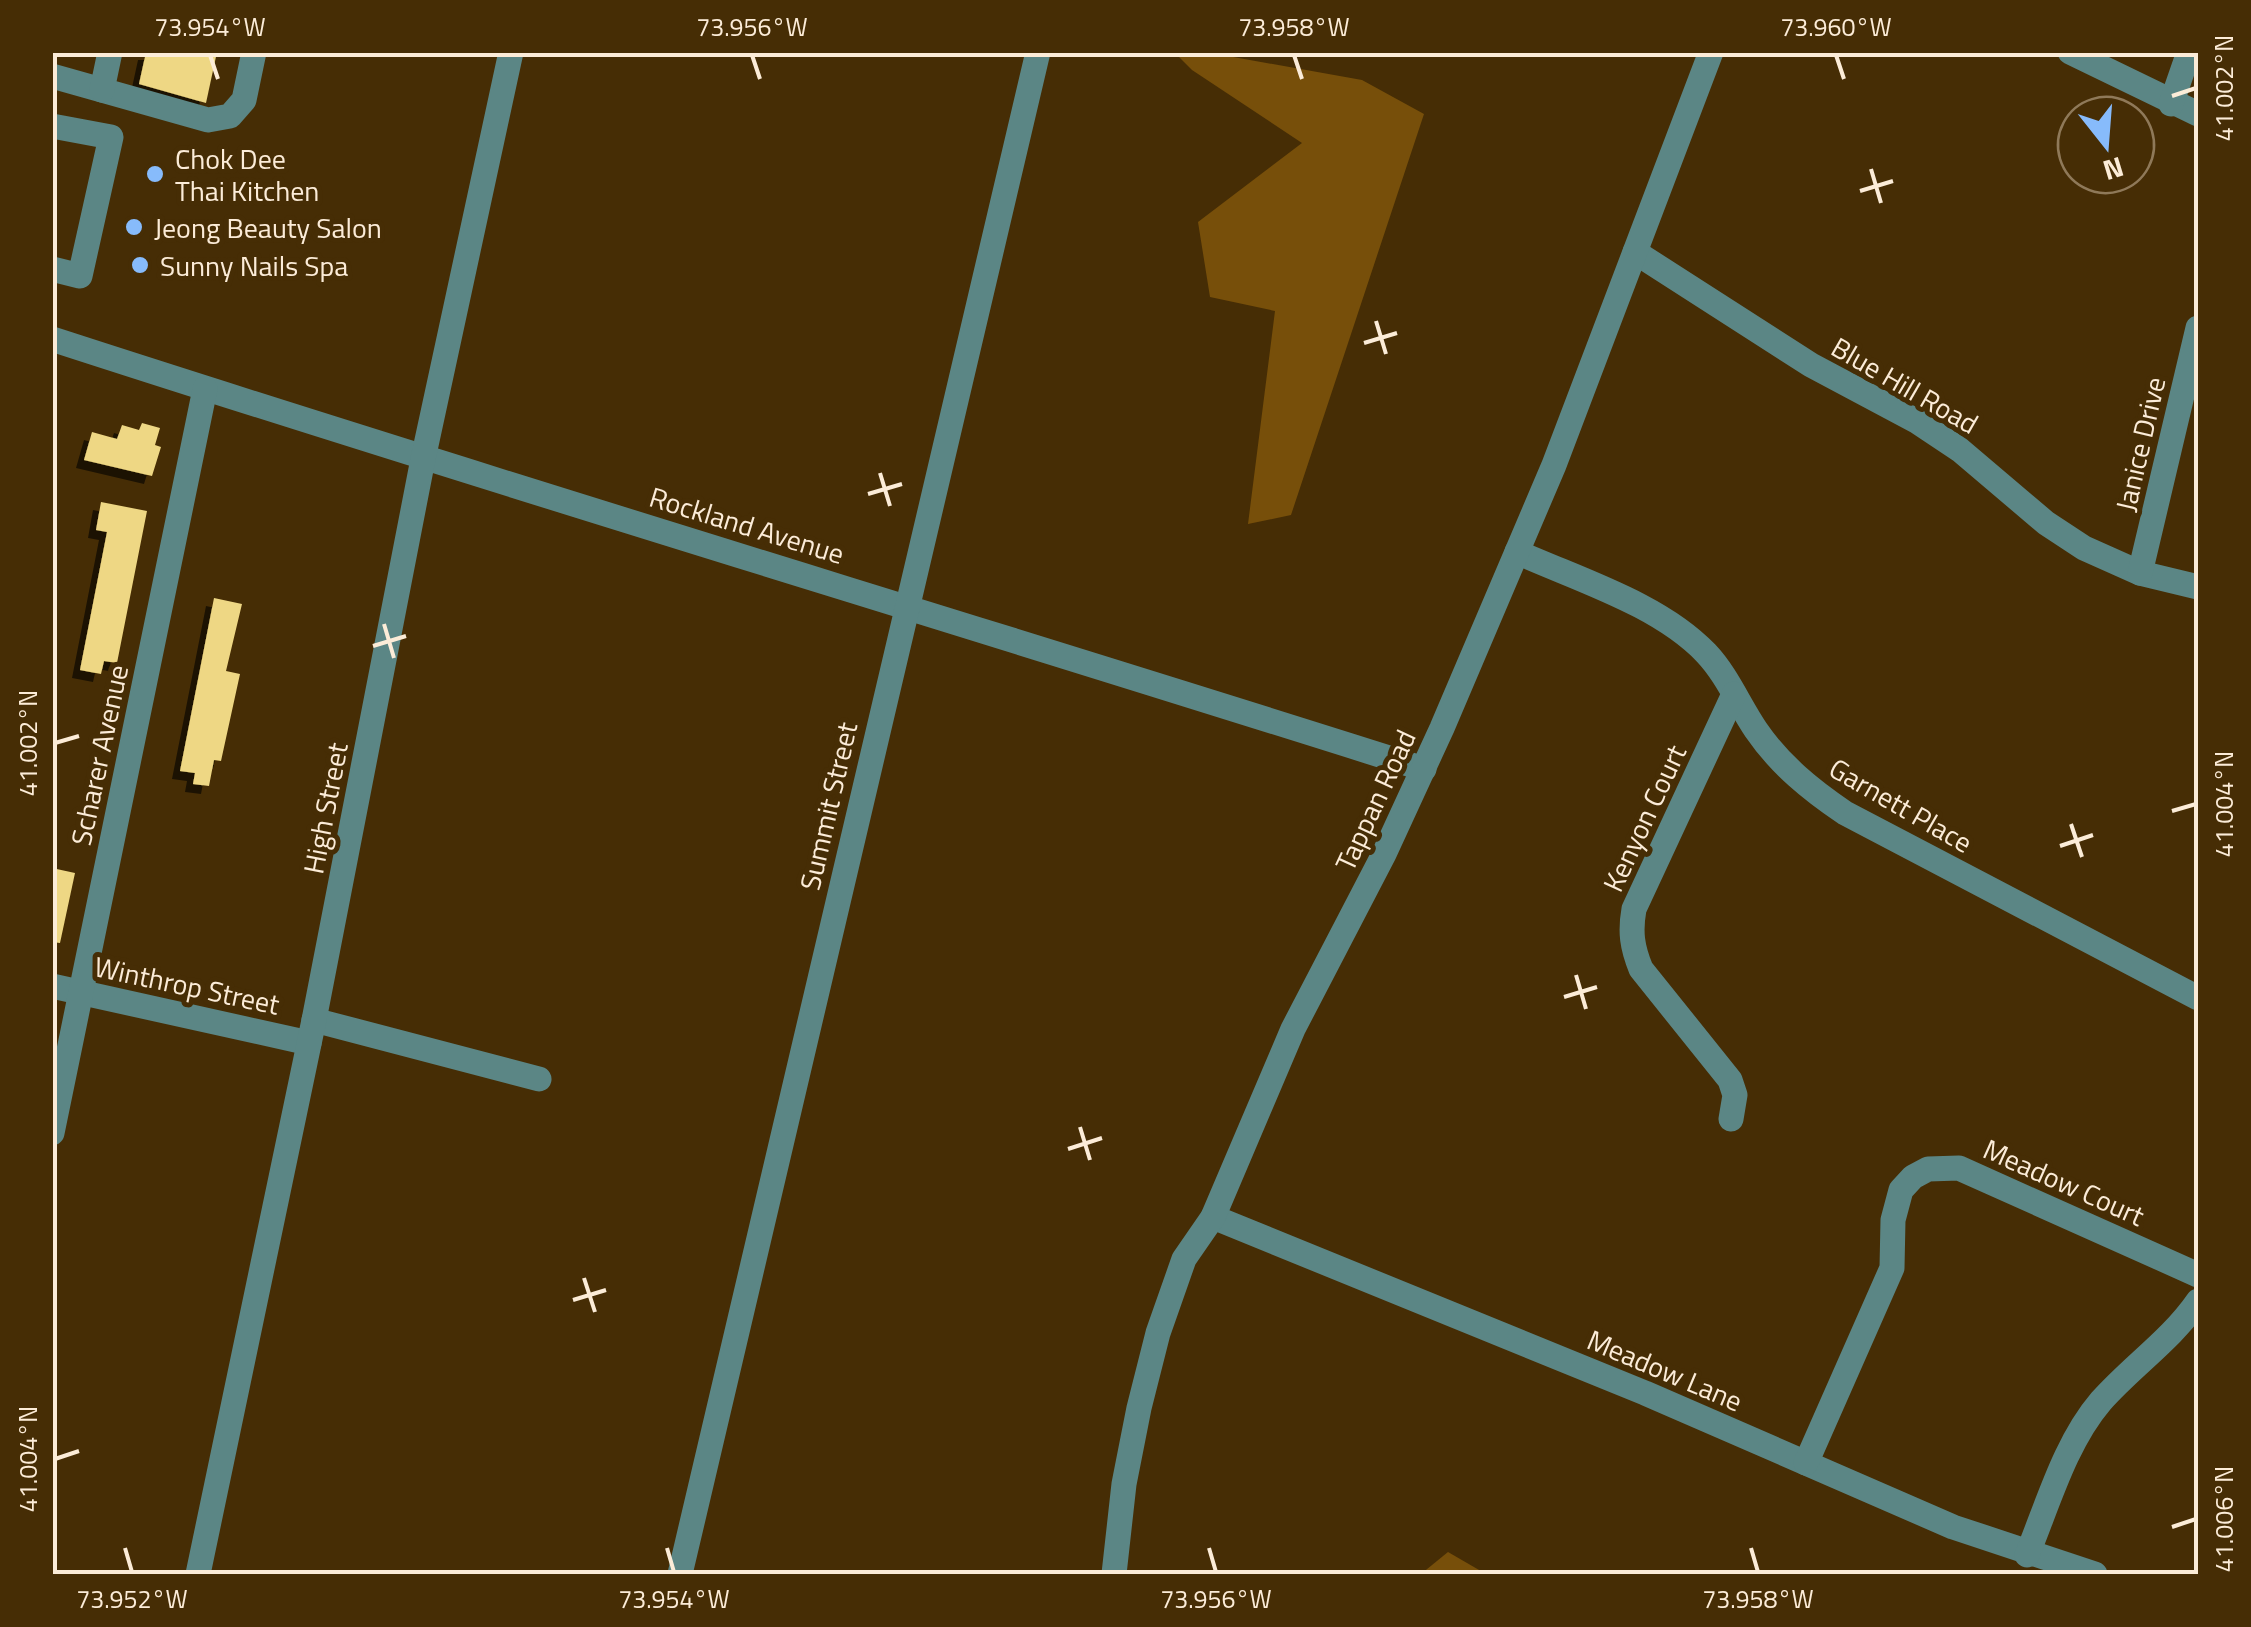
<svg xmlns="http://www.w3.org/2000/svg" width="2251" height="1627" font-family="'Titillium Web',sans-serif">
	<defs>
		<filter id="shadow"><feDropShadow dx="-8" dy="8" stdDeviation="0" flood-color="#0009"/></filter>
	</defs>
	<rect width="100%" height="100%" fill="#462d05"/>
	<g fill="#774f0a">
		<path d="M1175,53H1211L1362,80L1424,114L1291,515L1248,524L1275,311L1210,297L1198,222L1302,143L1192,70Z"/>
		<path d="M1448,1552L1486,1574H1421Z"/>
	</g>
	<g fill="#eed784" filter="url(#shadow)">
		<path d="M146,52H217L206,103L139,84Z"/>
		<path d="M142,423L160,428L155,445L161,447L152,476L84,460L92,432L117,439L122,425L139,430Z"/>
		<path d="M101,502L147,511L117,663L104,661L101,674L80,670L107,532L96,530Z"/>
		<path d="M214,598L242,604L226,671L240,674L221,761L214,760L209,786L193,784L195,773L180,771Z"/>
		<path d="M52,868L75,873L60,943L52,942Z"/>
	</g>
	<g fill="none" stroke-linecap="round" stroke-linejoin="round">
		<g stroke="#5b8685" stroke-width="25">
			<path d="M2070,52L2198,114"/>
			<path d="M52,76L208,120L230,116L244,100L254,52"/>
			<path d="M102,90L110,52"/>
			<path d="M2171,104L2189,52"/>
			<path d="M52,126L111,137L80,276L52,269"/>
			<path d="M1635,252L1811,365L1918,422L1960,450L2046,523L2084,548L2140,573L2198,587"/>
			<path d="M52,339C508,487 967,624 1424,769"/>
			<path d="M1517,552C1579,580 1659,604 1706,653C1727,675 1739,705 1756,730C1780,765 1811,790 1845,813L2198,998"/>
			<path d="M2140,573L2198,328"/>
			<path d="M52,986L309,1043"/>
			<path d="M314,1020L539,1079"/>
			<path d="M1731,1119L1735,1095L1730,1080L1641,969C1632,947 1630,932 1634,909L1734,694"/>
			<path d="M52,1133L205,389"/>
			<path d="M1213,1217L1645,1393L1953,1527L2095,1574"/>
			<path d="M1806,1463L1892,1268L1893,1220L1901,1190L1913,1177L1928,1169L1959,1168L2198,1275"/>
			<path d="M2027,1555C2048,1504 2065,1443 2101,1401C2132,1366 2171,1340 2198,1301"/>
			<path d="M198,1574L314,1020L423,459L511,52"/>
			<path d="M680,1574L1038,52"/>
			<path d="M1114,1574L1124,1484L1139,1408L1158,1333L1184,1259L1213,1217L1293,1029L1384,854L1442,728L1554,465L1711,52"/>
		</g>
	</g>
	<path fill="none" stroke="#fcecd8" stroke-width="4" d="M210,55L218,79M752,55L760,79M1294,55L1302,79M1836,55L1844,79M2172,96L2196,88M1871,169L1881,203M1860,191L1893,181M1376,321L1386,354M1364,343L1397,333M880,473L890,506M868,494L902,484M384,624L394,658M373,646L406,636M55,743L79,736M2172,811L2196,804M2071,824L2082,857M2060,846L2093,835M1576,975L1586,1009M1564,997L1597,987M1080,1127L1090,1160M1068,1149L1102,1138M584,1278L595,1312M573,1300L606,1290M55,1459L79,1451M2172,1527L2196,1519M125,1548L132,1572M667,1548L674,1572M1209,1548L1216,1572M1751,1548L1758,1572"/>
	<g fill="#87bbfb" stroke="#462d05" stroke-width="4">
		<circle cx="155" cy="174" r="10"/>
		<circle cx="134" cy="227" r="10"/>
		<circle cx="140" cy="265" r="10"/>
	</g>
	<g text-anchor="middle" dominant-baseline="central" stroke-width="10" stroke-linejoin="round" paint-order="stroke">
		<g font-size="28" fill="#fcecd8" stroke="#462d05" text-anchor="start">
			<text x="175" y="158">Chok Dee<tspan x="175" dy="32">Thai Kitchen</tspan></text>
			<text x="154" y="227">Jeong Beauty Salon</text>
			<text x="160" y="265">Sunny Nails Spa</text>
		</g>
		<g font-size="28" fill="#fcecd8" stroke="#462d05">
			<text transform="translate(1905 385) rotate(30)">Blue Hill Road</text>
			<text transform="translate(2140 444) rotate(-77)">Janice Drive</text>
			<text transform="translate(747 525) rotate(17)">Rockland Avenue</text>
			<text transform="translate(99 755) rotate(-78)">Scharer Avenue</text>
			<text transform="translate(1375 800) rotate(-65)">Tappan Road</text>
			<text transform="translate(1901 805) rotate(30)">Garnett Place</text>
			<text transform="translate(828 806) rotate(-77)">Summit Street</text>
			<text transform="translate(325 808) rotate(-79)">High Street</text>
			<text transform="translate(1644 818) rotate(-65)">Kenyon Court</text>
			<text transform="translate(187 985) rotate(12)">Winthrop Street</text>
			<text transform="translate(2064 1182) rotate(24)">Meadow Court</text>
			<text transform="translate(1665 1370) rotate(23)">Meadow Lane</text>
		</g>
	</g>
	<rect width="2251" height="1627" fill="none" stroke="#462d05" stroke-width="110"/>
	<g transform="translate(2106 145) rotate(163)"><circle r="48" fill="#462d05" stroke="#8f7959" stroke-width="2.5"/>
	<path d="M0-8L18 38L0 25L-18 38Z" fill="#87bbfb"/>
	<text y="-15" font-size="28" font-weight="bold" text-anchor="middle" fill="#fcecd8">N</text>
	</g>
	<rect x="55" y="55" width="2141" height="1517" fill="none" stroke="#fcecd8" stroke-width="4"/>
	<g font-size="25" text-anchor="middle" fill="#fcecd8">
		<text x="210" y="36">73.954°W</text>
		<text x="752" y="36">73.956°W</text>
		<text x="1294" y="36">73.958°W</text>
		<text x="1836" y="36">73.960°W</text>
		<text transform="translate(2224 88) rotate(-90)" y="9">41.002°N</text>
		<text transform="translate(28 743) rotate(-90)" y="9">41.002°N</text>
		<text transform="translate(2224 804) rotate(-90)" y="9">41.004°N</text>
		<text transform="translate(28 1459) rotate(-90)" y="9">41.004°N</text>
		<text transform="translate(2224 1519) rotate(-90)" y="9">41.006°N</text>
		<text x="132" y="1608">73.952°W</text>
		<text x="674" y="1608">73.954°W</text>
		<text x="1216" y="1608">73.956°W</text>
		<text x="1758" y="1608">73.958°W</text>
	</g>
</svg>
